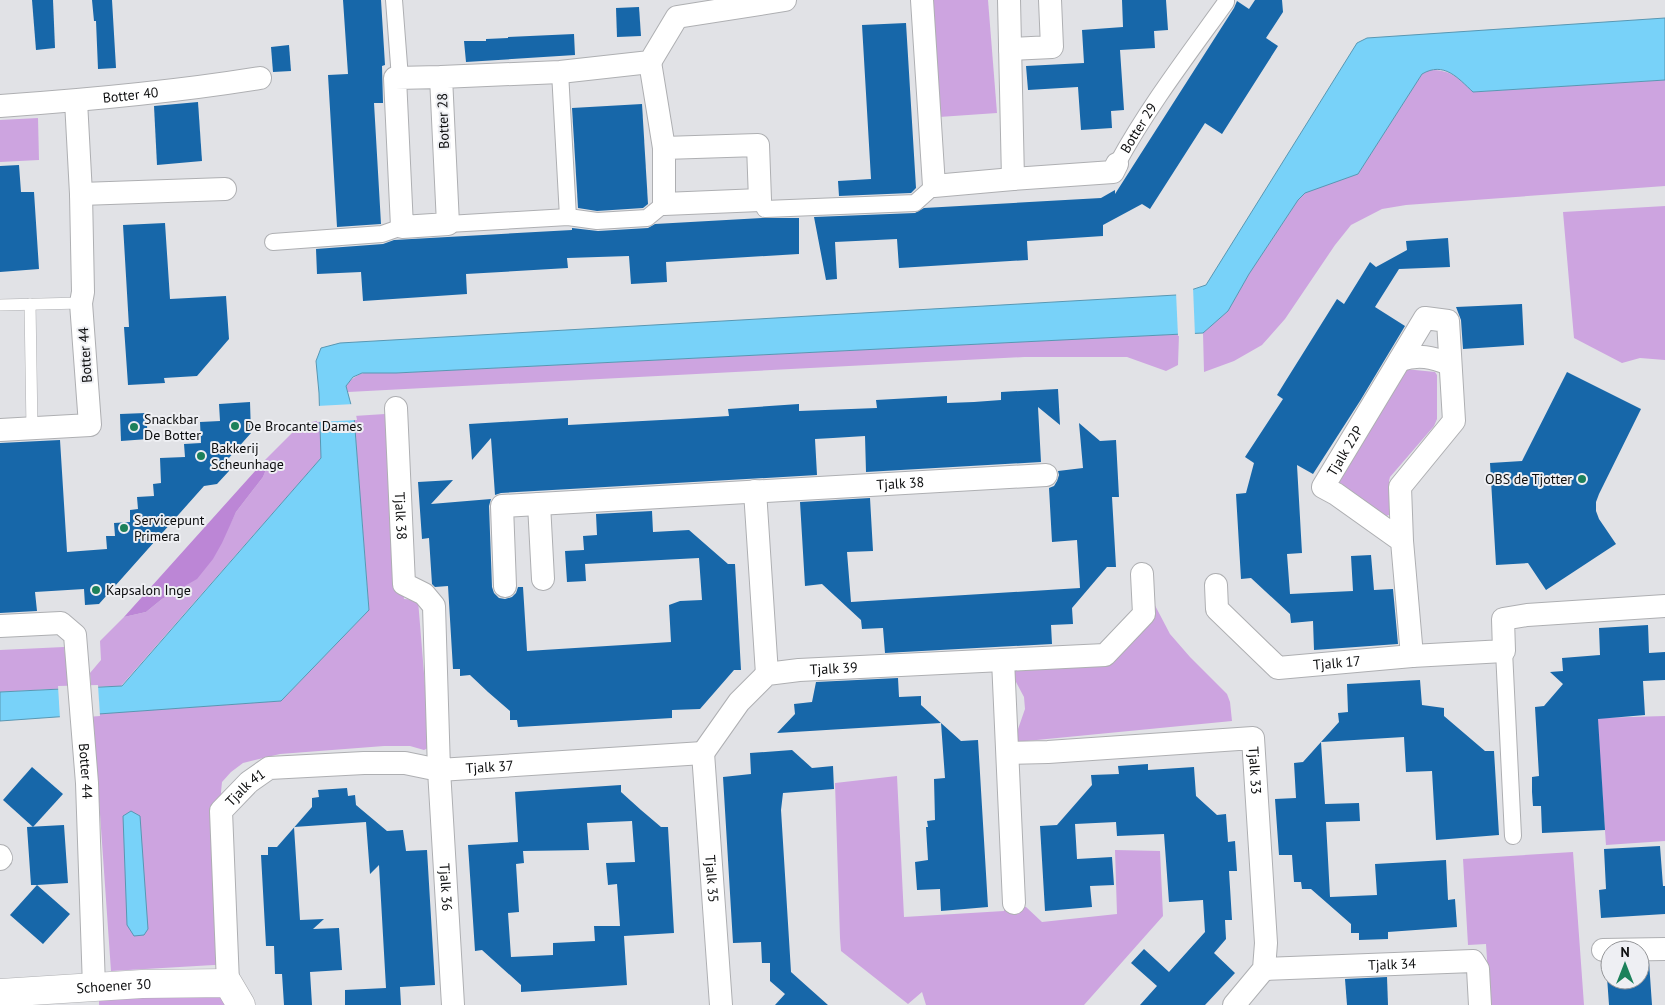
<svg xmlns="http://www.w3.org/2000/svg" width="1665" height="1005" font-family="'PT Sans',sans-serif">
	<rect width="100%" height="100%" fill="#e1e2e6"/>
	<g fill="#cda4e0">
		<path d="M933,0H988L997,113L939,117Z"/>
		<path d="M1430,70C1452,70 1458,78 1474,92L1665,80V186L1406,205L1382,209L1351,225L1335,245L1285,319L1262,345L1234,361L1204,372L1203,333L1228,311L1249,274L1298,200L1305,192L1358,174L1422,74Z"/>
		<path d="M38,118L39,160L0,162V120Z"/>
		<path d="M1665,206V360L1640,358L1622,363L1574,338L1563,212Z"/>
		<path d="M1179,334L1178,365L1166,371L1127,357H1024L348,392L346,386C360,367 375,373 396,373Z"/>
		<path d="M1405,369L1435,372L1437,375V419L1434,426L1390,477L1389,481L1391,513L1389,515L1386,516L1335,483Z"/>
		<path d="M385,414L404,599L418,600L430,747L424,750L410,746H384L280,754L243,763L231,772L222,782L221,792L231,964L111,971L93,714L281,701L369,610L354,416Z"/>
		<path d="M320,420L321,458L121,686L91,687L90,673L101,660L100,641L124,617L146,612L162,599L178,590L229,526L236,512L263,477L267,467L265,460L300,425Z"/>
		<path d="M1149,594L1170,634L1190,657L1227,694L1230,702L1232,721L1016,742L1017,732L1025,709L1024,697L1015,680L1014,665L1107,654Z"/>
		<path d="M64,647L70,688L0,692V650Z"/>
		<path d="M1665,716V841L1606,845L1597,718Z"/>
		<path d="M897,776L904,917L1004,911V904L1026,907L1042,922L1117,914L1115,850L1160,851L1163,916L1084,1005H926L922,992L908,1004L841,951L840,938L835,783Z"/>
		<path d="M1573,852L1584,1005H1490L1486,944L1468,945L1463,859Z"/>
		<path d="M233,993L234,1005H99V999Z"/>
	</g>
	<path fill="#bc86d6" d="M265,460L267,467L263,477L236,512L222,543L213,559L197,579L162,599L146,612L124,617Z"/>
	<g fill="#78d2f9" stroke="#5897b3">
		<path d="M1665,18V80L1473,92C1458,78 1444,61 1422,74L1358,174L1305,193L1298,200L1249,274L1228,311L1203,333L396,373H362L353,377L346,386L354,416L369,610L281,701L0,721V692L122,686L321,458L319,393L316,361L321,348L340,343L1176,295L1206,285L1357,43L1367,38Z"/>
		<path d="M131,811L140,816L148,929L144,935L134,936L127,925L123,816Z"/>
	</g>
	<g fill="#e1e2e6">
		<path d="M1193,287L1195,336H1178L1176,292Z"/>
		<path d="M354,404L357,420L317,422V406Z"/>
		<path d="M98,685L100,716L60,719L58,686Z"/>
	</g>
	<g fill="#1767a9" fill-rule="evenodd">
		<path d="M32,0H53L55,48L36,50Z"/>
		<path d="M92,0H112L116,68L98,69L96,21H94Z"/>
		<path d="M343,0H381L385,65L382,66L383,103H374L381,224L337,227L328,75L348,74Z"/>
		<path d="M1122,0H1166L1168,30L1154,31L1155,48L1120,50L1124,110L1111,111L1112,128L1081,130L1078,87L1028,90L1026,66L1084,63L1082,30L1123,27Z"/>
		<path d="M1255,0H1282L1283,12L1266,38L1278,46L1222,134L1205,123L1150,209L1142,204L1103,225V236L1027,241L1028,260L899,268L897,239L835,242L837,279L826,280L814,217L915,213L924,208L1101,198L1115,190V194L1234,8L1237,1L1249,9Z"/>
		<path d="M639,7L641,36L617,37L616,8Z"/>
		<path d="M906,23L916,188L911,193L839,196L838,181L871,179L862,25Z"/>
		<path d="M574,34L575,55L466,62L464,41H486V39L508,38V37Z"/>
		<path d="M289,45L291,71L273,72L271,47Z"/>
		<path d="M198,102L202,161L157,165L154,106Z"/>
		<path d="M642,104L648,204L643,208L597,211L578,208L572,108Z"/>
		<path d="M19,165L21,192H34L39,269L0,272V166Z"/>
		<path d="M762,218H799V254L666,262L667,282L631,284L629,256L567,258L568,268L466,274L467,294L363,301L361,272L317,274L316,249L383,244L394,240L572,230V228L598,231L648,228L655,224Z"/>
		<path d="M165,223L170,299L226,296L229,339L197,376L164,378L165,383L128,385L124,327H129L123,225Z"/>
		<path d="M1448,238L1450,267L1399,269L1375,307L1405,326L1360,401L1313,474L1297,465L1302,553L1287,554L1290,594L1353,591L1351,556L1371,555L1374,590L1393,589L1398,644L1314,650L1313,621L1291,623L1290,614L1251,578L1241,579L1236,494L1246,493L1254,463L1245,457L1283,399L1277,395L1285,382L1337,299L1344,304L1370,262L1376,267L1407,250L1406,241Z"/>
		<path d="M1522,304L1524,345L1463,349L1461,320L1456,307Z"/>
		<path d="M1567,372L1641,409L1599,494L1596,502V511L1599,519L1616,544L1546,590L1528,563L1496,565L1490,463L1522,461Z"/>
		<path d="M1058,389L1060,425L1038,407L1041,462L866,472L865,436L833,438L815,439L817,475L501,493L495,495L491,438L472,460L469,424L568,418V425L680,419L729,416L728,409L799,404V411L877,408L876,400L947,396V403L974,402L1001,400V392Z"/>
		<path d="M250,402L251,433L228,459L229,471L217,484L204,486L99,604L85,605L84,589L35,592L37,611L0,613V443L60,440L67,552L107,549L106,536H115L114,523L130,522V510L138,509L137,497L154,496L153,484L161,483L160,458L185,457L184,444L201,443L200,422L220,421L219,404Z"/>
		<path d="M146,413L148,439L121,441L120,414Z"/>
		<path d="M1079,423L1100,441L1116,440L1119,497H1112L1116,567H1107L1072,608L1073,624L1051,625L1052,644L885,653L883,628L862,629L861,620L822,584L805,586L800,502L870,498L873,551L847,552L851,602L1080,588L1077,540L1052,542L1049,488L1054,486L1057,481L1059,475L1058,471L1083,468Z"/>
		<path d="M453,480L431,504L491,499L489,506L492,587L494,593L499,598L505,599L512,597L516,593L518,587H523L527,651L671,642L669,605L680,601L702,600L699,558L585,564L586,581L567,582L565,551L584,550L583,536L597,535L596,514L652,511L653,532L689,530L728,564H735L741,670H734L700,709L672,710V718L518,727L517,720H510V711L488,692L470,675L460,676V669H453L448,586L435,587L432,584L429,538L422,539L418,482Z"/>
		<path d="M1648,625L1649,653L1665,652V680L1643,681L1645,715L1598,719L1605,830L1542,833L1541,806H1533L1532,792V777L1539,776L1535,707L1544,706L1563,684L1550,672L1563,671L1562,658L1600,655L1599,628Z"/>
		<path d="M898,678L899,697L921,696V705L941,723L777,733L795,714L794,704L812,702L816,682Z"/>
		<path d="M1420,680L1422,705L1444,708V716L1485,751H1494L1499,835L1436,840L1432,771L1406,772L1404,737L1321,742L1339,722L1338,713L1348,712L1347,684Z"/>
		<path d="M941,723L961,741L978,740L988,907L941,911L940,889L917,890L915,862L928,860L926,827H928L927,821L935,820L934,779L945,778Z"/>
		<path d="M1321,742L1325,804L1359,803L1360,821L1326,822L1330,897L1377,895L1375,864L1446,860L1448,900L1455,899L1457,927L1388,932V939L1359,940V933H1351V924L1311,889H1302L1301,882H1294L1292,855H1279L1275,799L1296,798L1294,763L1303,762Z"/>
		<path d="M792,750L812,768L833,766L834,789L783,793L781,810L791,972L828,1005H775L785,994L770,981V963H762L761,942L733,943L723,777L751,774L750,753Z"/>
		<path d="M1148,764V770L1194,767L1196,796L1217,815L1226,814L1228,842L1235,841L1237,871H1229L1232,920H1225L1226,939L1214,953L1235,973L1205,1005H1140L1157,986L1131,963L1144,949L1169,972L1205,932L1203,900L1169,902L1164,834L1117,836L1116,822L1075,824L1077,859L1112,857L1114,885L1090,886L1092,907L1045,911L1040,826L1057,825L1092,785L1091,775L1119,774L1118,766Z"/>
		<path d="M32,767L63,794L33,827L3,800Z"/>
		<path d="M621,785V792L641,810L661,827H668L674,933L624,936L627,985L521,992V985L482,950L475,951L468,845L518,842L515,792ZM632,821L635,862L606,863L608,885L617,884L620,926H594L595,941L553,943V955L511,957L508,913L519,912L516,864L524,863L523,851L589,850L587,823Z"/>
		<path d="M347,788L348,796L355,795L356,805L387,831L403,830L406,851L427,850L435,985L400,987L401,1005H345V990L386,988L379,865L370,874L366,822L294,827L300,920L324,919L313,929L339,928L342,970L310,972L312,1005H284L282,974H275L274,946H266L261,855H268V847H277L312,807V798L319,797L318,790Z"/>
		<path d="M64,825L68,883L37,885L70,914L43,944L10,915L37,885H31L27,827Z"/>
		<path d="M1660,846L1663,886H1665V914L1601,918L1599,890L1606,889L1604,849Z"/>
		<path d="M1649,962L1652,1005H1609L1606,963H1610V980H1640V963Z"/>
		<path d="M1387,977L1388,1005H1347L1345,979Z"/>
	</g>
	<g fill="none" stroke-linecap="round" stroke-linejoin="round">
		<g stroke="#aeafb2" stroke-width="12">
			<g id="service">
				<path d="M30,304L32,429"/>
				<path d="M0,305L81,303"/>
			</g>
		</g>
		<g stroke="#aeafb2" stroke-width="18">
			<g id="pedestrian">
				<path d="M394,0L400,78"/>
				<path d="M560,72L568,217"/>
				<path id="s1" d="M1117,164C1148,107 1188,55 1226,2V0"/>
				<path d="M760,200L765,209L915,203L934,186"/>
				<path d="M448,224L568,217L597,221L647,218L664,204"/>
				<path d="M273,242L382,234L402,227"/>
				<path d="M1504,651L1513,836"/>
			</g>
		</g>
		<g stroke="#aeafb2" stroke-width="24">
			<g id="minor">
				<path d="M922,0L934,186L1013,179L1113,172L1117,164"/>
				<path d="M1009,0L1013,179"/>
				<path d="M1010,49L1052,47L1050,0"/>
				<path d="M650,62L664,148V204L760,200L758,145L664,148"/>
				<path d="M441,77L395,78L402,227L448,224L441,77L560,72L650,62L677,17L785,0"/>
				<path id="s2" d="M0,106C87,100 174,92 260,78"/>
				<path d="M81,194L225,189"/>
				<path d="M1400,360C1419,354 1432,357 1449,364"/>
				<path id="s3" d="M396,408L404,584L424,594L434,606L439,770L703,753"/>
				<path d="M0,430L90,425L81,303L83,292L81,194L76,101"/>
				<path d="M755,491L767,674"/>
				<path d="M539,504L543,579"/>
				<path id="s4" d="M1402,541L1336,494L1323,487L1425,318L1448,321L1454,421L1400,487L1402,541L1412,656"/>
				<path id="s5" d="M1216,585L1217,609L1278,668L1412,656L1504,651L1503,619L1527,615L1665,606"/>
				<path id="s6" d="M505,586L502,506L1046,475"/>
				<path id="s7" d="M0,626L61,623L75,635L87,783L94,987"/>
				<path d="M1003,660L1014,903"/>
				<path id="s8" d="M703,753L739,702L767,674L799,670L1105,655L1144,614L1142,574"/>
				<path id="s9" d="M703,753L721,1005"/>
				<path id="s10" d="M1008,753L1048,752L1253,738L1266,943L1264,969L1234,1005"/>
				<path d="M0,856L1,858L0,859"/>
				<path d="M1603,950L1665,949"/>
				<path id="s11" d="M1264,969L1473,961L1478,969L1480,1005"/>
				<path id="s12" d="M228,983L221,811L249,782L269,768L364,763H405L439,770L453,1005"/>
			</g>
		</g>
		<g stroke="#aeafb2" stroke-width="29">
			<g id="tertiary">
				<path id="s13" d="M0,993L142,984L228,983L241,1005"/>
			</g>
		</g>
		<use href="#service" stroke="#fff" stroke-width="11"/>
		<use href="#pedestrian" stroke="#fff" stroke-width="16"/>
		<use href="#minor" stroke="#fff" stroke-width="22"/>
		<use href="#tertiary" stroke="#fff" stroke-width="28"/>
	</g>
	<g fill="#1c815b" stroke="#eeeff3" stroke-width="2">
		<circle cx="235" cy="426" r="5"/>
		<circle cx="134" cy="427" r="5"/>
		<circle cx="201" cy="456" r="5"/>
		<circle cx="1582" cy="479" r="5"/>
		<circle cx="124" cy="528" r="5"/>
		<circle cx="96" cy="590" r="5"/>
	</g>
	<g text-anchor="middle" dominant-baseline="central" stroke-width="4" stroke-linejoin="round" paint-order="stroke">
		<g font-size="14" fill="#0d0e0f" stroke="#eeeff3">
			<text stroke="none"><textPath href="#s2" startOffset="131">Botter 40</textPath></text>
			<text transform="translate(443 121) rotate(-92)">Botter 28</text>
			<text stroke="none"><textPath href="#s1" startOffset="42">Botter 29</textPath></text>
			<text transform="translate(85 355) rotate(-94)">Botter 44</text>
			<text stroke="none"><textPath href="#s4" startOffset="138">Tjalk 22P</textPath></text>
			<text stroke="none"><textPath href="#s6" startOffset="479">Tjalk 38</textPath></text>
			<text stroke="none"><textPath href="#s3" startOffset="108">Tjalk 38</textPath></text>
			<text stroke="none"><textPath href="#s5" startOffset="168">Tjalk 17</textPath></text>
			<text stroke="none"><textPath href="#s8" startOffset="169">Tjalk 39</textPath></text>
			<text stroke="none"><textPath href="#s3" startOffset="429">Tjalk 37</textPath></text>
			<text stroke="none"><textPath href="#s10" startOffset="278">Tjalk 33</textPath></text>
			<text stroke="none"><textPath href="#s7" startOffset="216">Botter 44</textPath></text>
			<text stroke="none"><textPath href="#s12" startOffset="206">Tjalk 41</textPath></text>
			<text stroke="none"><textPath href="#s9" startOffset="126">Tjalk 35</textPath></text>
			<text stroke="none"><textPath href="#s12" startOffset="525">Tjalk 36</textPath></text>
			<text stroke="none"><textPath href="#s11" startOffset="128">Tjalk 34</textPath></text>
			<text stroke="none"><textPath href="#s13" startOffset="114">Schoener 30</textPath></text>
		</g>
		<g font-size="14" fill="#0d0e0f" stroke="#eeeff3" text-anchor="start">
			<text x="144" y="419">Snackbar<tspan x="144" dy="16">De Botter</tspan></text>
			<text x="245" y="426">De Brocante Dames</text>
			<text x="211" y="448">Bakkerij<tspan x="211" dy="16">Scheunhage</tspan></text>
			<text x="1572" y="479" text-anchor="end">OBS de Tjotter</text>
			<text x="134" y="520">Servicepunt<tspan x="134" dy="16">Primera</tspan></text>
			<text x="106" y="590">Kapsalon Inge</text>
		</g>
	</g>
	<g transform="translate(1625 965)"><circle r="24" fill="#eeeff3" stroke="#949598"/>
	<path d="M0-4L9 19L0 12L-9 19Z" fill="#1c815b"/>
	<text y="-8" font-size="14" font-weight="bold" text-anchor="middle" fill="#0d0e0f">N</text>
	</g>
</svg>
